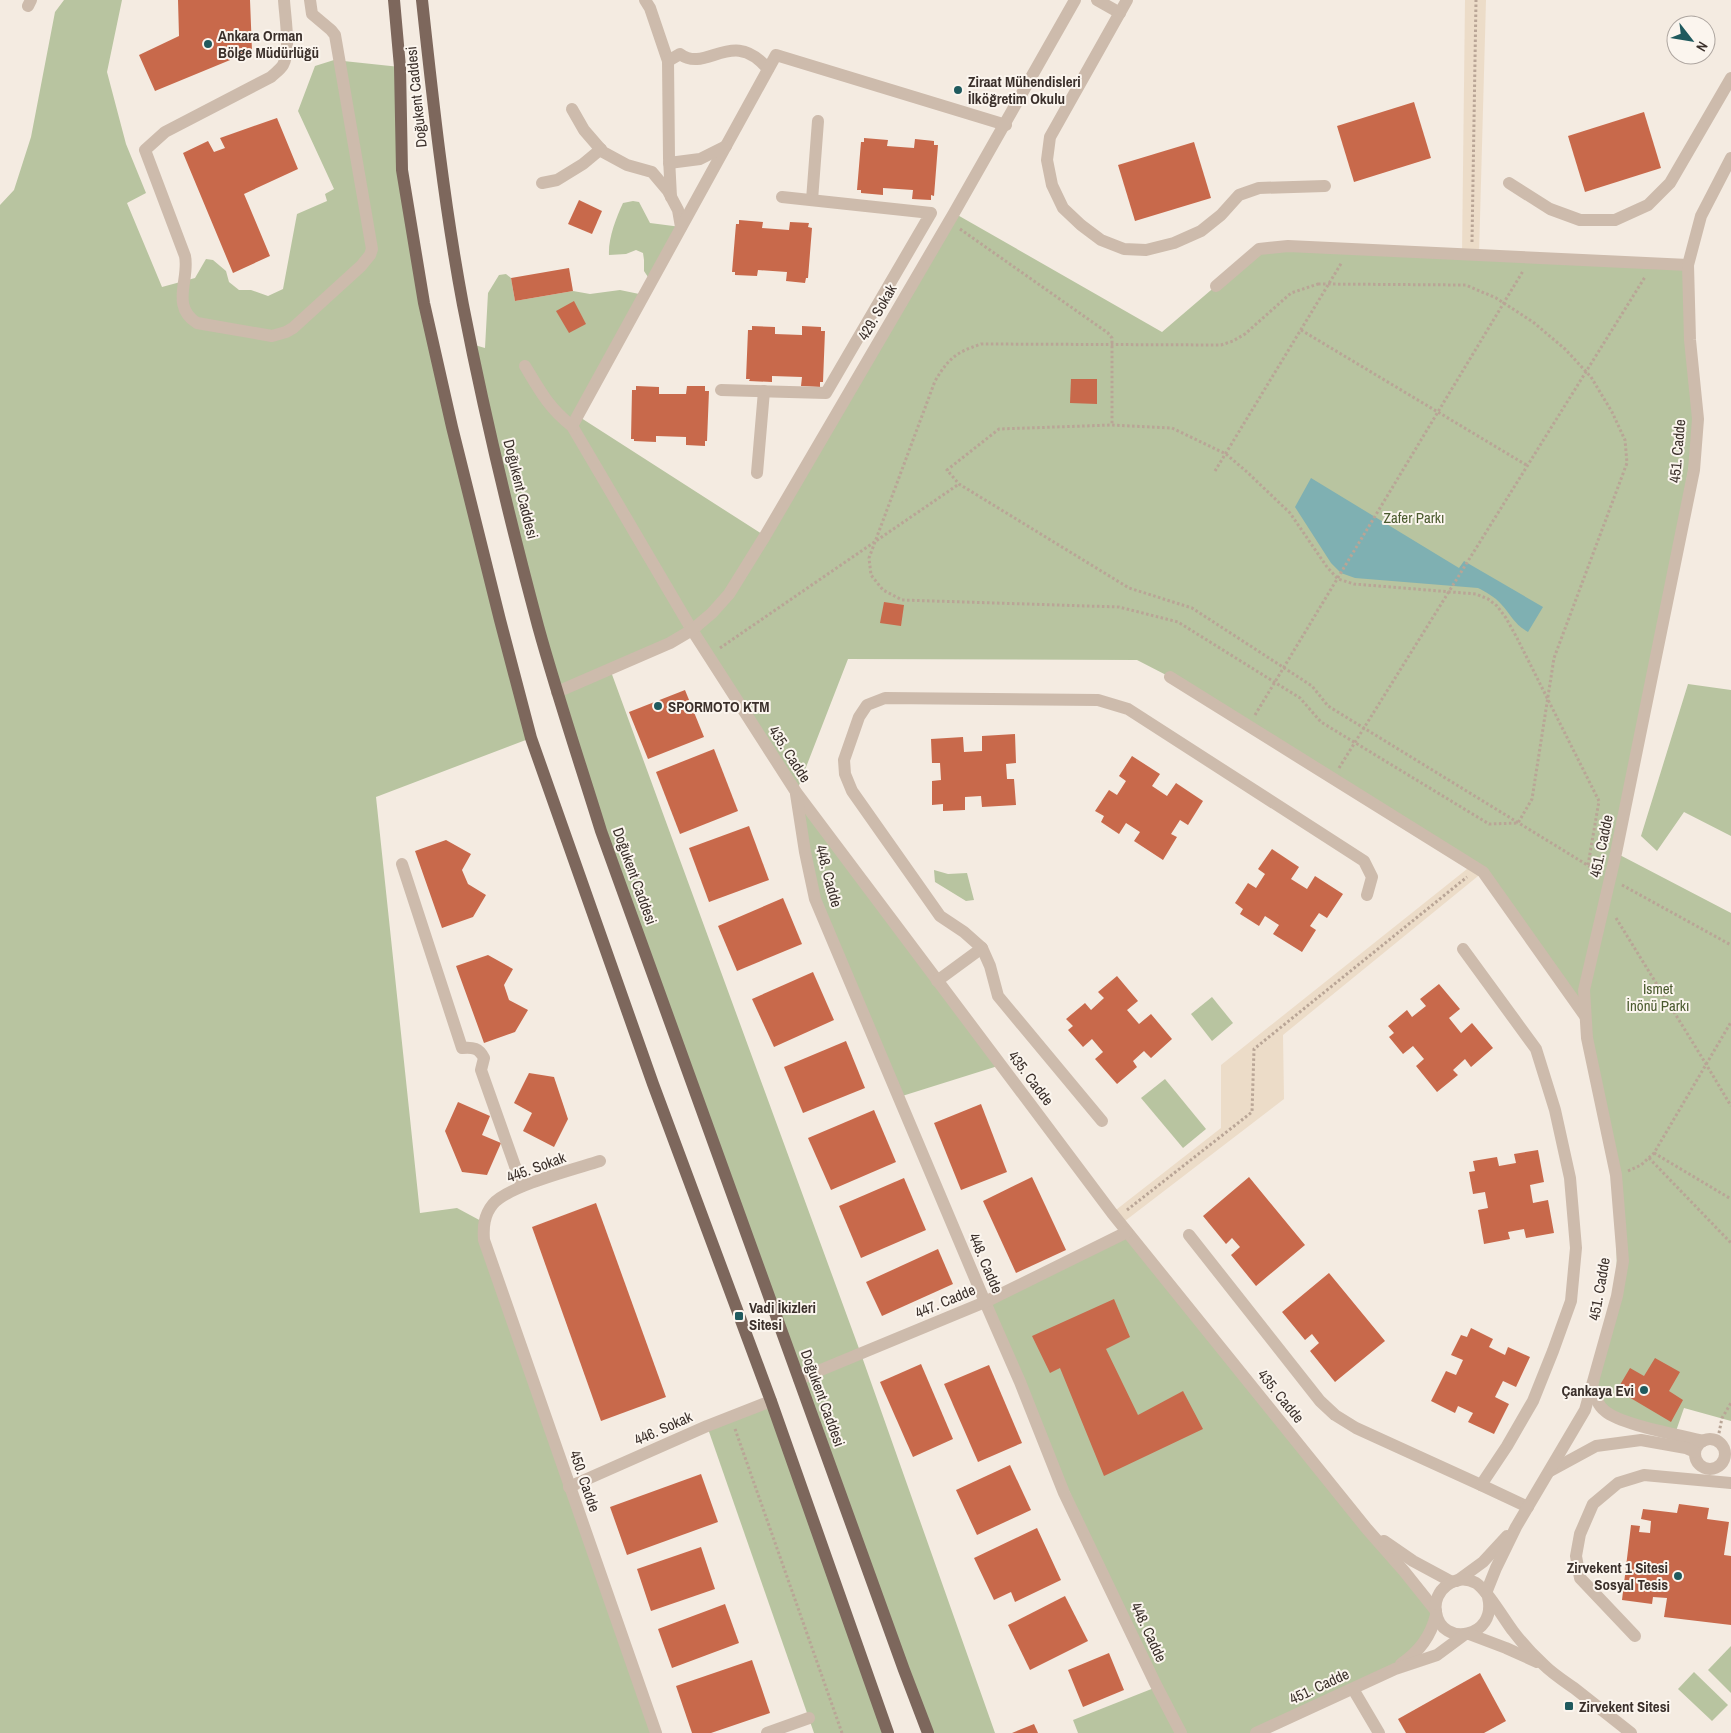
<svg xmlns="http://www.w3.org/2000/svg" width="1731" height="1733" font-family="'Archivo Narrow',sans-serif">
	<rect width="100%" height="100%" fill="#f4ebe1"/>
	<g fill="#b8c4a0">
		<path d="M64,0H122L107,72L126,144L146,193L127,203L162,287L195,278L206,259L213,260L226,271L229,282L239,290H251L268,296L283,289L297,214L327,201L325,194L334,189L298,111L315,66L334,60L400,67L402,170L424,303L531,738L376,797L420,1213L457,1208L483,1222L656,1733H0V205L14,190L31,137L55,12Z"/>
		<path d="M633,201L639,202L650,223L681,227L650,280L644,271V260L643,253L636,250L626,254L609,255C608,239 616,218 623,203Z"/>
		<path d="M954,213L1162,332L1259,249L1688,265L1698,419L1616,853L1731,913V1421L1684,1408L1675,1434L1626,1422L1595,1398L1617,1296L1616,1175L1585,1017L1483,872L1170,677L1137,660L848,659L796,793L1001,1065L899,1097L815,899L796,792L692,630L610,669L861,1354L995,1733H929L557,692L471,344L485,348L488,293L499,275L506,274L511,278L515,301L573,291L590,294L620,290L644,295L578,416L765,536Z"/>
		<path d="M1688,684L1731,690V836L1684,812L1657,851L1641,836Z"/>
		<path d="M934,870L948,874L967,873L974,900L966,901L935,882Z"/>
		<path d="M1212,997L1233,1023L1212,1041L1191,1014Z"/>
		<path d="M1165,1079L1206,1129L1183,1148L1141,1098Z"/>
		<path d="M1127,1232L1436,1611L1410,1657L1256,1733H1181L1155,1683L985,1303Z"/>
		<path d="M771,1401L888,1733H814L707,1426Z"/>
		<path d="M1731,1646V1693L1708,1670Z"/>
		<path d="M1694,1672L1728,1705L1712,1721L1678,1689Z"/>
		<path d="M1154,1688L1180,1733H1078L1073,1720Z"/>
	</g>
	<g fill="#ecdcc8">
		<path d="M1465,0H1486L1479,255L1462,254Z"/>
		<path d="M1472,865L1483,872L1283,1035L1284,1099L1121,1224L1112,1213L1221,1128V1065Z"/>
	</g>
	<path fill="#7fb0b2" d="M1311,478L1459,568L1464,561L1543,607L1528,632C1513,623 1512,616 1501,604C1495,597 1486,592 1478,588L1355,578L1341,573L1331,563L1295,507Z"/>
	<g fill="#c8694b">
		<path d="M178,0H250L252,51L155,91L139,55L179,36Z"/>
		<path d="M1414,102L1431,158L1354,182L1337,126Z"/>
		<path d="M1644,112L1661,168L1585,192L1568,136Z"/>
		<path d="M277,118L298,169L244,194L270,256L233,273L183,153L208,141L214,152L225,148L220,138Z"/>
		<path d="M864,138L888,140L887,146L914,148L915,139L934,141V145H938L934,196L931,195V200L912,199L913,190L883,188V195L861,193V190H857L861,142H864Z"/>
		<path d="M1194,142L1211,198L1135,221L1118,165Z"/>
		<path d="M579,200L602,211L592,234L568,224Z"/>
		<path d="M739,220L763,222L762,228L789,230L790,222L809,223L808,227L812,228L808,278H806L805,283L786,281L787,272L758,270L757,276L735,275V272H732L736,224H739Z"/>
		<path d="M569,268L573,291L515,301L511,278Z"/>
		<path d="M574,301L586,324L569,333L556,311Z"/>
		<path d="M752,326L775,327V334L802,335V326L821,327V331H825L823,382H820V387L801,386L802,377L772,376V382L749,381L750,379H746L748,330H752Z"/>
		<path d="M1071,379H1097V404L1070,403Z"/>
		<path d="M636,386L659,387V394H686L687,386H705V391H709L707,441H705V446L686,445V437L656,436V442L634,441V439H631L632,390H636Z"/>
		<path d="M884,602L904,605L901,626L880,623Z"/>
		<path d="M685,690L704,737L648,759L629,712Z"/>
		<path d="M1015,734L1016,763L1006,764L1007,779H1014L1016,805L982,807L981,796L965,797V810L943,811V804L932,805V781L941,780L940,763H932L931,739L963,737L964,752L982,751V736Z"/>
		<path d="M714,749L738,811L680,834L656,772Z"/>
		<path d="M1132,756L1160,774L1152,786L1167,796L1176,783L1203,801L1188,825L1180,820L1171,834L1177,837L1163,860L1134,841L1140,832L1126,823L1119,834L1101,822L1104,816L1095,811L1109,790L1117,795L1126,781L1119,776Z"/>
		<path d="M749,826L769,880L709,902L689,848Z"/>
		<path d="M446,840L471,854L462,870L468,884L486,895L473,917L442,928L415,851Z"/>
		<path d="M1272,849L1299,867L1291,879L1307,889L1315,876L1343,894L1327,918L1319,913L1310,926L1316,930L1302,952L1273,934L1279,925L1265,916L1259,926L1240,914L1243,909L1235,903L1248,883L1256,888L1265,874L1258,869Z"/>
		<path d="M783,898L802,944L737,971L718,926Z"/>
		<path d="M488,955L513,969L504,985L509,1000L528,1010L515,1032L484,1043L456,966Z"/>
		<path d="M813,972L834,1020L774,1047L752,999Z"/>
		<path d="M1117,976L1138,1001L1127,1010L1139,1024L1151,1014L1172,1039L1151,1058L1144,1051L1133,1061L1137,1067L1117,1084L1095,1059L1103,1052L1092,1039L1083,1047L1068,1030L1073,1026L1066,1019L1085,1003L1091,1010L1104,998L1098,992Z"/>
		<path d="M1439,984L1460,1009L1449,1018L1461,1033L1472,1023L1493,1048L1471,1067L1465,1059L1453,1070L1458,1075L1437,1092L1416,1066L1424,1059L1413,1046L1403,1054L1389,1037L1394,1033L1388,1026L1407,1010L1412,1017L1426,1006L1420,999Z"/>
		<path d="M846,1041L865,1088L803,1113L784,1067Z"/>
		<path d="M529,1073L554,1077L568,1119L554,1147L523,1131L532,1113L514,1103Z"/>
		<path d="M458,1102L490,1116L482,1135L501,1143L487,1175L462,1172L445,1131Z"/>
		<path d="M981,1104L1007,1172L961,1190L934,1123Z"/>
		<path d="M874,1110L896,1162L831,1190L808,1138Z"/>
		<path d="M1538,1150L1544,1182L1530,1185L1533,1203L1548,1200L1554,1233L1526,1238L1524,1229L1508,1232L1510,1239L1484,1244L1478,1210L1488,1208L1485,1192L1473,1194L1469,1172L1475,1171L1473,1161L1497,1157L1499,1166L1516,1163L1514,1154Z"/>
		<path d="M1032,1177L1066,1250L1016,1273L983,1201Z"/>
		<path d="M1249,1177L1305,1245L1256,1286L1231,1255L1240,1247L1232,1238L1226,1244L1203,1216Z"/>
		<path d="M904,1178L926,1230L861,1258L839,1206Z"/>
		<path d="M596,1203L666,1397L601,1421L532,1227Z"/>
		<path d="M938,1249L953,1284L882,1316L866,1282Z"/>
		<path d="M1329,1273L1385,1341L1335,1382L1310,1351L1319,1343L1312,1334L1305,1340L1282,1312Z"/>
		<path d="M1114,1299L1130,1337L1106,1349L1138,1415L1183,1391L1203,1429L1104,1476L1060,1368L1050,1373L1032,1336Z"/>
		<path d="M1471,1328L1493,1339L1489,1347L1505,1355L1508,1347L1530,1357L1516,1387L1503,1381L1495,1397L1509,1404L1494,1434L1468,1422L1473,1413L1458,1406L1455,1413L1431,1401L1446,1371L1456,1375L1463,1360L1451,1355L1461,1335L1467,1337Z"/>
		<path d="M1655,1358L1680,1372L1669,1391L1683,1400L1671,1422L1617,1390L1630,1368L1644,1376Z"/>
		<path d="M921,1364L953,1439L913,1457L880,1382Z"/>
		<path d="M989,1365L1022,1443L978,1462L944,1384Z"/>
		<path d="M1010,1465L1031,1510L977,1535L956,1490Z"/>
		<path d="M701,1474L718,1522L627,1555L610,1507Z"/>
		<path d="M1679,1504L1709,1508L1707,1519L1729,1522L1724,1555L1731,1556V1625L1664,1617L1667,1598L1653,1597L1652,1604L1622,1600L1631,1525L1640,1526L1639,1532L1650,1533L1651,1521L1641,1519L1643,1509L1677,1513Z"/>
		<path d="M1037,1528L1061,1580L1015,1602L1011,1592L994,1600L974,1558Z"/>
		<path d="M701,1547L715,1589L651,1611L637,1569Z"/>
		<path d="M1065,1596L1088,1641L1030,1670L1008,1625Z"/>
		<path d="M725,1604L739,1643L672,1668L658,1629Z"/>
		<path d="M1109,1653L1124,1690L1083,1707L1068,1670Z"/>
		<path d="M752,1660L770,1713L711,1733H692L676,1686Z"/>
		<path d="M1480,1673L1506,1721L1484,1733H1406L1398,1719Z"/>
		<path d="M1034,1724L1038,1733H1012Z"/>
	</g>
	<g fill="none" stroke-linecap="round" stroke-linejoin="round">
		<g stroke="#b9a596" stroke-width="3" stroke-dasharray="2.5 2.5" stroke-linecap="butt">
			<path d="M960,229L1108,333L1112,338V425"/>
			<path d="M1472,242L1476,0"/>
			<path d="M1318,284L1466,285L1496,298L1533,322L1565,349L1591,377L1612,412L1625,440L1627,463L1554,658L1532,799L1518,823L1489,824L1321,722L1300,698L1178,622L1119,607L902,600L883,590L871,575L869,558L935,381C949,358 955,353 981,344L1221,345L1233,341L1245,334L1291,293Z"/>
			<path d="M1301,330L1528,466"/>
			<path d="M1215,471L1342,262"/>
			<path d="M720,648L959,484"/>
			<path d="M1255,715L1523,271"/>
			<path d="M1339,768L1645,277"/>
			<path d="M1588,865L1599,801L1517,638L1506,618L1497,606L1488,599L1476,594L1354,584L1338,579L1327,567L1290,513L1247,472L1226,454L1172,428L1112,425L999,429L947,470L959,484L1129,588L1192,608L1312,686L1328,706L1597,871"/>
			<path d="M1622,885L1731,945"/>
			<path d="M1616,918L1706,1064L1731,1106"/>
			<path d="M1654,1153L1731,1199"/>
			<path d="M1649,1158L1731,1243"/>
			<path d="M1628,1171L1641,1165L1654,1153L1731,1022"/>
			<path d="M1127,1210L1252,1112L1254,1049L1467,877"/>
			<path d="M735,1429L842,1733"/>
			<path d="M1718,1438L1722,1418L1731,1403"/>
		</g>
		<g stroke="#cdbbac" stroke-width="12">
			<path d="M284,0C285,17 291,51 283,65C280,70 275,73 271,77L165,132L145,150L185,256C190,279 170,306 197,323L272,336L286,332L293,328L361,266L370,255L372,249L335,35L331,30L312,14L310,0"/>
			<path d="M645,0L650,8L668,61L669,158L671,197"/>
			<path d="M1097,0L1120,13"/>
			<path d="M1127,0L1050,137L1047,160L1052,185L1063,208L1081,225L1101,240L1124,249L1146,250L1174,243L1201,231L1221,215L1239,195L1259,188L1325,186"/>
			<path d="M28,6L31,0"/>
			<path d="M668,61L680,54C707,74 732,26 768,69"/>
			<path d="M572,109L584,130L603,152L627,165L652,172L668,191L678,210L681,227"/>
			<path d="M1006,125L776,55L572,426L692,630L796,792L1112,1213L1367,1529L1404,1571L1436,1611"/>
			<path d="M669,163L700,159L726,146"/>
			<path d="M542,183L557,180L583,164L601,149"/>
			<path d="M1509,183L1550,209L1580,220H1615L1648,205L1670,183L1731,78"/>
			<path d="M812,200L818,121"/>
			<path d="M1216,286L1259,249L1288,246L1688,265"/>
			<path d="M525,366C540,391 549,408 572,426"/>
			<path d="M721,390L826,393L931,213L782,197"/>
			<path d="M757,473L764,391"/>
			<path d="M1170,677L1483,872L1585,1016"/>
			<path d="M557,692L670,643L692,630L712,613L729,594L765,536L954,213L1075,0"/>
			<path d="M796,794L805,852L815,899L985,1302L1020,1382L1064,1493L1155,1683L1181,1733"/>
			<path d="M402,864L462,1048C473,1047 479,1048 484,1058L481,1070L522,1186"/>
			<path d="M937,981L982,948"/>
			<path d="M1102,1121L998,996L990,966L982,948L964,932L940,916L852,791L845,774L844,760L859,717L867,705L885,698L1098,700L1128,709L1364,861L1372,877L1367,895"/>
			<path d="M600,1161C575,1169 508,1186 493,1204C484,1215 483,1227 484,1240L656,1733"/>
			<path d="M1189,1235L1320,1401L1335,1415L1356,1428L1481,1485L1507,1446L1533,1401L1553,1351L1571,1301L1576,1248L1570,1178L1555,1110L1536,1049L1463,949"/>
			<path d="M799,1379L985,1302L1127,1232"/>
			<path d="M1593,1387C1595,1395 1597,1405 1605,1411C1621,1425 1681,1435 1703,1441"/>
			<circle cx="1710" cy="1454" r="15"/>
			<path d="M1550,1471L1596,1446L1641,1440L1686,1448L1695,1452"/>
			<path d="M1481,1485L1528,1507"/>
			<path d="M569,1487L707,1426L771,1401"/>
			<path d="M1384,1541L1413,1561L1452,1582"/>
			<path d="M1457,1581L1483,1562L1507,1536"/>
			<path d="M1486,1593L1496,1568L1516,1527L1585,1410L1617,1296L1623,1261L1616,1175L1587,1038L1584,990L1616,853L1694,470L1698,419L1690,340L1688,265L1701,216L1731,158"/>
			<path d="M1488,1597C1498,1638 1441,1648 1436,1612C1432,1590 1456,1572 1476,1583C1487,1590 1504,1619 1513,1631C1522,1643 1533,1655 1544,1665C1553,1674 1564,1681 1574,1688C1593,1703 1612,1718 1631,1733"/>
			<path d="M1469,1634L1506,1648L1537,1662"/>
			<path d="M1635,1636L1580,1578L1576,1556L1580,1534L1593,1504L1618,1483L1644,1475L1731,1483"/>
			<path d="M1401,1664C1419,1652 1431,1636 1436,1615"/>
			<path d="M1353,1689L1379,1733"/>
			<path d="M767,1733L809,1718"/>
			<path d="M1256,1733L1395,1669L1437,1655L1464,1635"/>
		</g>
		<g stroke="#7d675c" stroke-width="12">
			<path d="M394,0L400,67L402,170L424,303L452,427L500,620L531,738L653,1084L771,1401L888,1733"/>
			<path d="M422,0C433,102 444,204 463,305C484,413 510,521 538,626C557,695 580,763 601,831L904,1670L928,1733"/>
		</g>
	</g>
	<g fill="#1f5a5e" stroke="#fbf5ee" stroke-width="2">
		<circle cx="208" cy="44" r="5"/>
		<circle cx="958" cy="90" r="5"/>
		<circle cx="658" cy="706" r="5"/>
		<rect x="734" y="1311" width="10" height="10" rx="2.5"/>
		<circle cx="1644" cy="1390" r="5"/>
		<circle cx="1678" cy="1576" r="5"/>
		<rect x="1564" y="1701" width="10" height="10" rx="2.5"/>
	</g>
	<g text-anchor="middle" dominant-baseline="central" stroke-width="4" stroke-linejoin="round" paint-order="stroke">
		<g font-size="15" font-weight="bold" fill="#3b302b" stroke="#fbf5ee" text-anchor="start">
			<text x="218" y="35">Ankara Orman<tspan x="218" dy="17">Bölge Müdürlüğü</tspan></text>
			<text x="968" y="81">Ziraat Mühendisleri<tspan x="968" dy="17">İlköğretim Okulu</tspan></text>
			<text x="668" y="706">SPORMOTO KTM</text>
			<text x="749" y="1307">Vadi İkizleri<tspan x="749" dy="17">Sitesi</tspan></text>
			<text x="1634" y="1390" text-anchor="end">Çankaya Evi</text>
			<text x="1668" y="1567" text-anchor="end">Zirvekent 1 Sitesi<tspan x="1668" dy="17">Sosyal Tesis</tspan></text>
			<text x="1579" y="1706">Zirvekent Sitesi</text>
		</g>
		<g font-size="15" fill="#3b302b" stroke="#fbf5ee">
			<text transform="translate(416 97) rotate(-96)">Doğukent Caddesi</text>
			<text transform="translate(877 312) rotate(-60)">429. Sokak</text>
			<text transform="translate(1677 451) rotate(-85)">451. Cadde</text>
			<text transform="translate(521 489) rotate(76)">Doğukent Caddesi</text>
			<text transform="translate(790 754) rotate(57)">435. Cadde</text>
			<text transform="translate(1601 846) rotate(-78)">451. Cadde</text>
			<text transform="translate(635 876) rotate(70)">Doğukent Caddesi</text>
			<text transform="translate(829 876) rotate(75)">448. Cadde</text>
			<text transform="translate(1031 1078) rotate(53)">435. Cadde</text>
			<text transform="translate(536 1167) rotate(-20)">445. Sokak</text>
			<text transform="translate(986 1263) rotate(67)">448. Cadde</text>
			<text transform="translate(1599 1289) rotate(-80)">451. Cadde</text>
			<text transform="translate(945 1301) rotate(-23)">447. Cadde</text>
			<text transform="translate(1281 1396) rotate(51)">435. Cadde</text>
			<text transform="translate(823 1398) rotate(70)">Doğukent Caddesi</text>
			<text transform="translate(663 1428) rotate(-24)">446. Sokak</text>
			<text transform="translate(585 1481) rotate(71)">450. Cadde</text>
			<text transform="translate(1149 1632) rotate(65)">448. Cadde</text>
			<text transform="translate(1319 1686) rotate(-25)">451. Cadde</text>
		</g>
		<g font-size="15" fill="#4a5a2e" stroke="#fbf5ee">
			<text x="1414" y="517">Zafer Parkı</text>
			<text x="1658" y="988">İsmet<tspan x="1658" dy="17">İnönü Parkı</tspan></text>
		</g>
	</g>
	<g transform="translate(1691 40) rotate(121)"><circle r="24" fill="#fbf5ee" stroke="#aea6a0"/>
	<path d="M0-4L9 19L0 12L-9 19Z" fill="#1f5a5e"/>
	<text y="-8" font-size="14" font-weight="bold" text-anchor="middle" fill="#3b302b">N</text>
	</g>
</svg>
